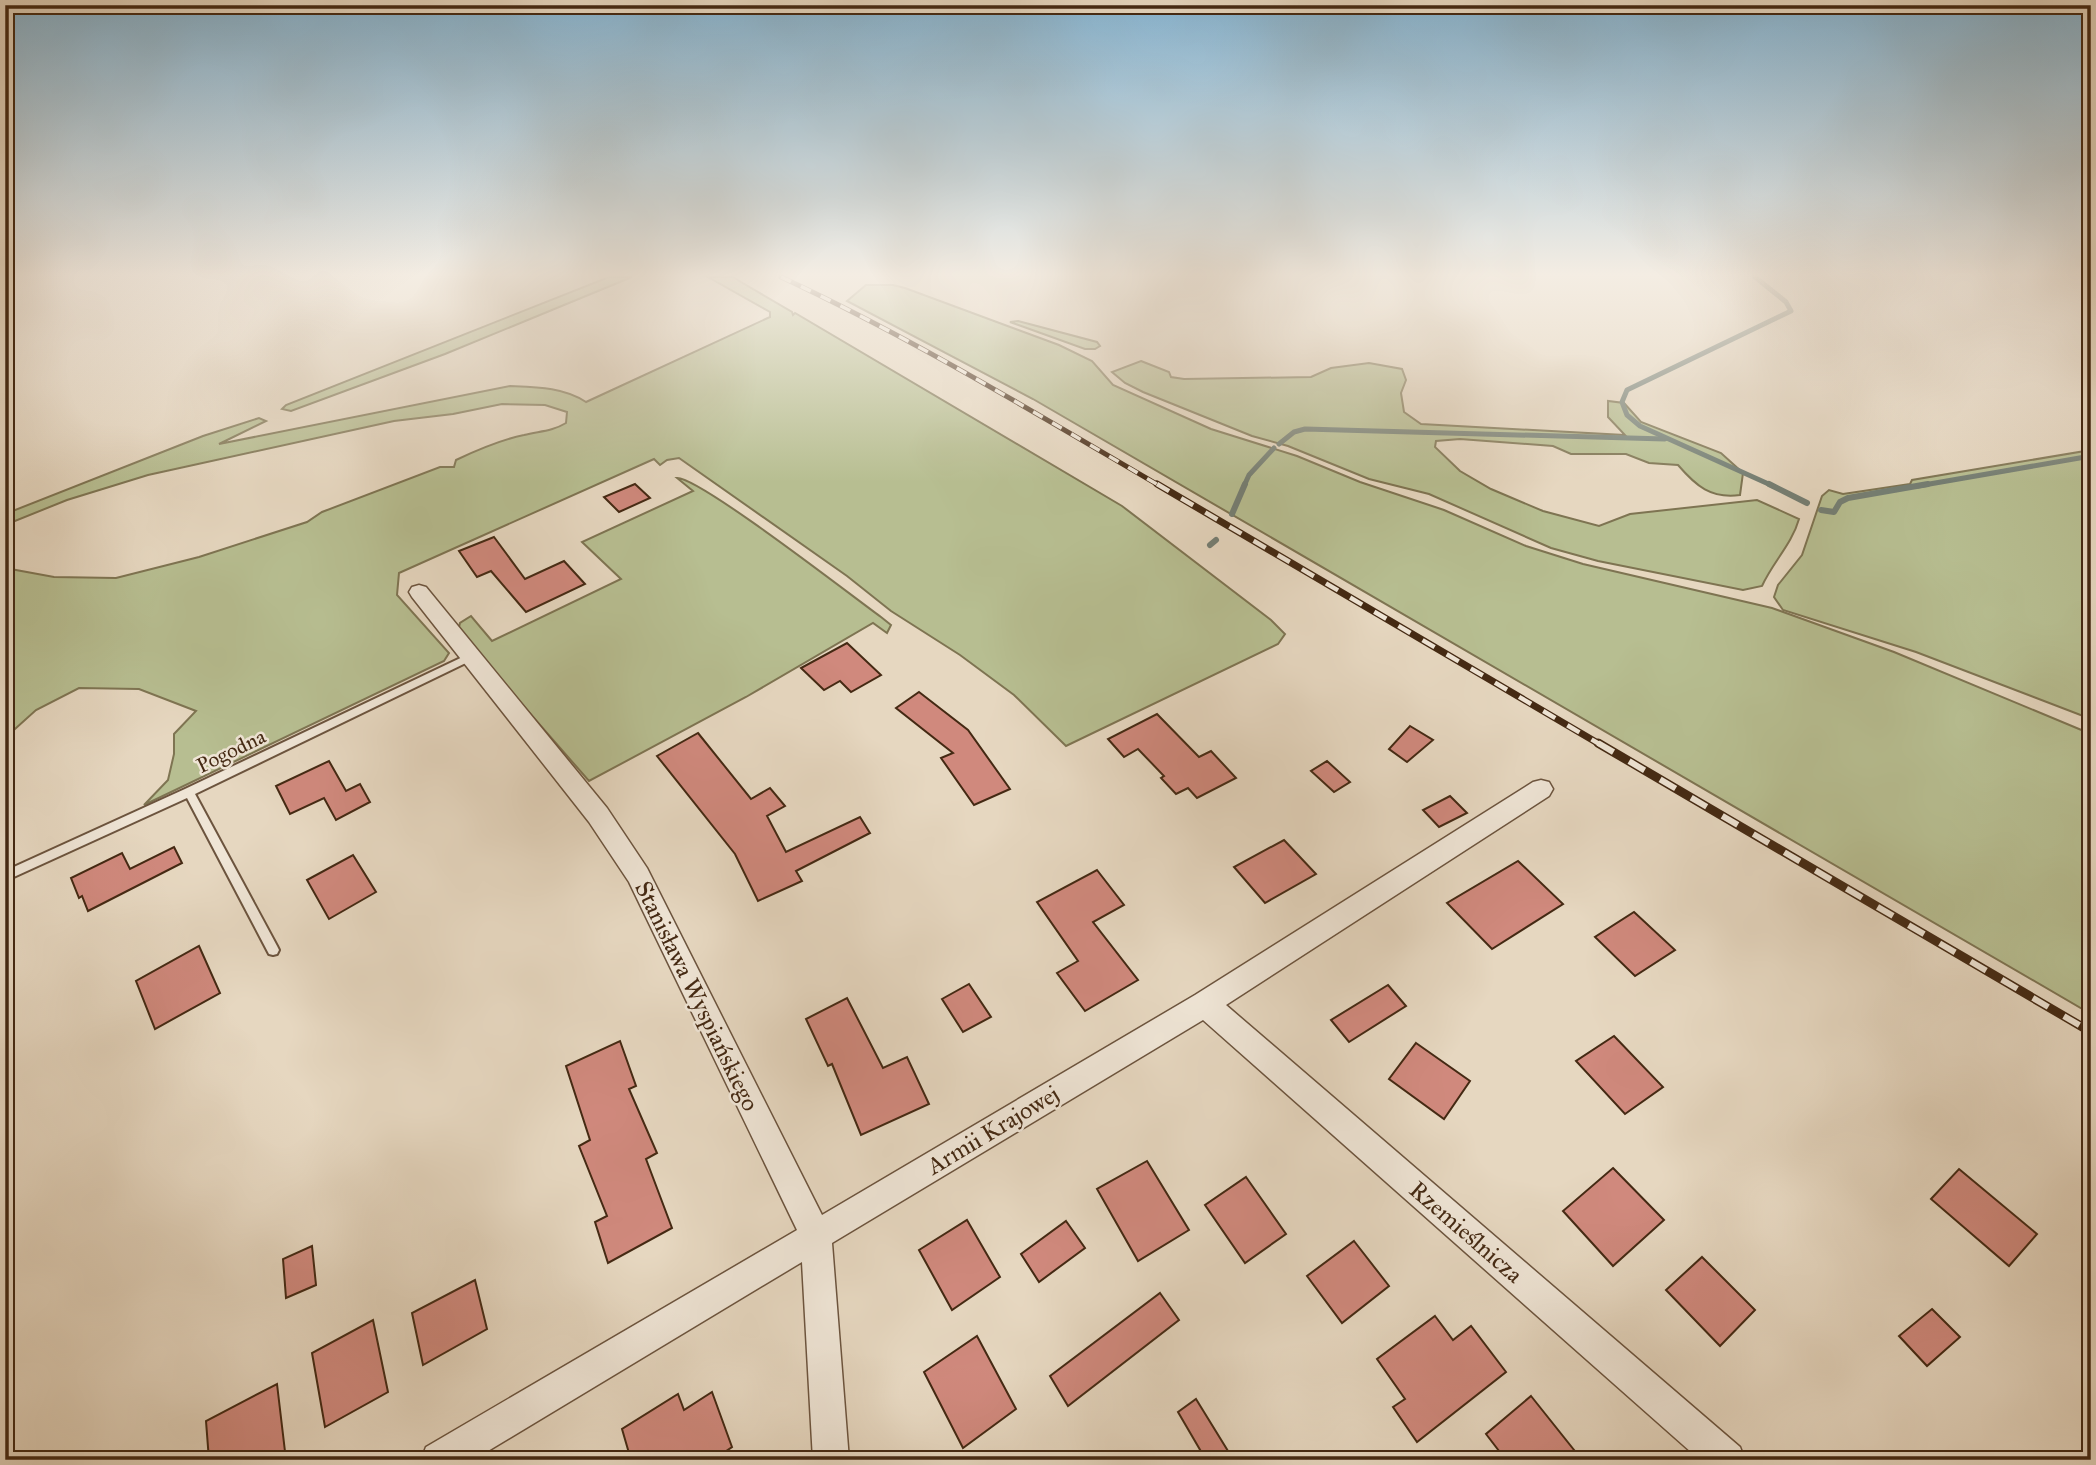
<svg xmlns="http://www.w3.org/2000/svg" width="2096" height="1465" font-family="'IM FELL Great Primer',serif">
	<rect width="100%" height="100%" fill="#e6d7c0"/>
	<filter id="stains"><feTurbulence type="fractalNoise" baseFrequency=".00286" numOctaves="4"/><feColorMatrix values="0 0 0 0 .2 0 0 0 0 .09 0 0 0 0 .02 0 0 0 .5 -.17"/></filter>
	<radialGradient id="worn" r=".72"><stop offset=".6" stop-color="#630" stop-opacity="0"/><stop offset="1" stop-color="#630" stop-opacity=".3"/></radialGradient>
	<g fill="#b7be91" stroke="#7e7452" stroke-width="2">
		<path d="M609,277H632L445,354L291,411L282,409L286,405Z"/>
		<path d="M708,277H733L741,282L792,312L793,315L795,313L1122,506L1271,620L1285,634L1278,644L1066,746L1014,695L960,655L891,611L847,576L679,458L667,460L660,465L654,459L399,573L397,595L449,653L444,661L144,805L168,780L174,754V734L196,711L139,689L79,688L36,710L5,738V568L54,577L116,578L199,557L307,522L322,512L440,467H454L456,460C477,450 500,440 524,435C539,431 551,432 566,423L567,412L545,405L502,404L453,414L394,421L148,475L67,500L5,525V514L203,436L259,418L266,421L219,444L510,386C535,387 564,387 586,402L770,317V312Z"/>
		<path d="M866,285H893L905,288L1059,345L1092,361L1113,385L1211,429L1297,456L1360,482L1444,510L1526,546L1583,564L1772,608L1894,652L2091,734V1014L1033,399L847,301Z"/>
		<path d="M1018,321L1097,342L1100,346L1095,349H1085L1010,322Z"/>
		<path d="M1141,361L1169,372L1171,377L1184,379L1311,377L1331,368L1369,363L1402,369L1406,380L1401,393L1404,412L1421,424L1625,435L1608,417V401L1624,403L1641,422L1721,453L1743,473L1740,495C1711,499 1696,486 1678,465L1649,463L1626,454H1571L1553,446L1460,439L1436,441L1435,447L1460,471L1491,489L1543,511L1599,526L1630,514L1757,500L1799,519C1792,544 1773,562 1762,586L1743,590L1598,561L1551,548L1429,494L1369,479L1288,446L1252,436L1143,392L1125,383L1112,372Z"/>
		<path d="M2091,450V719L1916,652L1783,610L1774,597L1778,585L1802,555L1822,496L1829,490L1843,494L1910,484L1912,480Z"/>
		<path d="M677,478C699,477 852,596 881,617L891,625L887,633L873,623L746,697L589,781L458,631L460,623L471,616L492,641L621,579L582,542L693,491Z"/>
	</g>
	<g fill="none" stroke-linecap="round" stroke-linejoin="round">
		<g stroke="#757f74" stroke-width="5">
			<path d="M1755,277L1786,302L1791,311L1627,390L1622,402L1627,415L1640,426L1773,486"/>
			<path d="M1279,444L1294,432L1305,429L1665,439"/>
			<path d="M1244,486L1249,475L1274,448"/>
			<path d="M1918,486L2091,456"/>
		</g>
		<g stroke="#757f74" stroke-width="6">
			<path d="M1769,484L1807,503"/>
			<path d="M1821,510L1834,512L1840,502L1848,498L1928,484"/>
			<path d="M1232,514L1245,484"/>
			<path d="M1210,545L1216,540"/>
		</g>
	</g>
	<g fill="#d0897d" stroke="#442913" stroke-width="2">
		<path d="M635,484L650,498L619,512L604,497Z"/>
		<path d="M494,537L525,579L564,561L585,584L526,612L491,571L477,577L459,551Z"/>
		<path d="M847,643L881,675L851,692L840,681L824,690L801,668Z"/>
		<path d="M919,692L968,730L1010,789L974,805L941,758L953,753L896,708Z"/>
		<path d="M1157,714L1199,757L1211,751L1236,778L1197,798L1188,788L1176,794L1161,778L1164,776L1138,749L1124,757L1108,739Z"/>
		<path d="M1410,726L1433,740L1407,762L1389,749Z"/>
		<path d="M698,733L751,799L770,788L785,806L767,816L786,852L860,817L870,833L796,871L802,881L758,901L735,854L657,756Z"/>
		<path d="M329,761L346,791L360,784L370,802L336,820L324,798L290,814L276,786Z"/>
		<path d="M1327,761L1350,782L1334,792L1311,771Z"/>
		<path d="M1450,796L1467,813L1439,827L1423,810Z"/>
		<path d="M1284,840L1316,874L1265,903L1234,867Z"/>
		<path d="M174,847L182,863L88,911L82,896L79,898L71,878L122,853L130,869Z"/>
		<path d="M353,855L376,892L329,919L307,880Z"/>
		<path d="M1518,861L1563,904L1492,949L1447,903Z"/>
		<path d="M1097,870L1124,905L1093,922L1138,980L1085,1011L1057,973L1078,961L1037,902Z"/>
		<path d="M1634,912L1675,950L1635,976L1595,937Z"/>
		<path d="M199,946L220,993L155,1029L136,981Z"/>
		<path d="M969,984L991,1017L963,1032L942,999Z"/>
		<path d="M1388,985L1406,1006L1349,1042L1331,1020Z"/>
		<path d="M847,998L883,1068L907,1057L929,1104L861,1135L832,1064L828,1066L806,1019Z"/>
		<path d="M1614,1036L1663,1087L1625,1114L1576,1061Z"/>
		<path d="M620,1041L636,1086L629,1089L657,1153L646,1159L672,1228L608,1263L595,1222L607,1216L579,1146L590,1140L566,1066Z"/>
		<path d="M1416,1043L1470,1081L1444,1119L1389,1079Z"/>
		<path d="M1147,1161L1189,1230L1138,1261L1097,1189Z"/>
		<path d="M1613,1168L1664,1220L1613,1266L1563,1211Z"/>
		<path d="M1959,1169L2037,1234L2009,1266L1931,1199Z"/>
		<path d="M1246,1177L1286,1234L1245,1263L1205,1205Z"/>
		<path d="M967,1220L1000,1277L952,1310L919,1250Z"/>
		<path d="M1066,1221L1085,1248L1039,1282L1021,1254Z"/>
		<path d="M1354,1241L1389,1286L1342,1323L1307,1276Z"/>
		<path d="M312,1246L316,1285L286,1298L283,1259Z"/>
		<path d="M1702,1257L1755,1310L1720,1346L1666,1290Z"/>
		<path d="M475,1280L487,1329L423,1365L412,1313Z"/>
		<path d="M1160,1293L1179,1320L1068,1406L1050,1376Z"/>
		<path d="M1932,1309L1960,1337L1927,1366L1899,1336Z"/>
		<path d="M1435,1316L1453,1340L1471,1326L1506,1372L1417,1442L1393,1407L1405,1399L1377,1359Z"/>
		<path d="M373,1320L388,1392L325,1427L312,1353Z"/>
		<path d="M977,1336L1016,1409L963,1448L924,1372Z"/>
		<path d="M277,1384L286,1460H209L206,1421Z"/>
		<path d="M712,1392L732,1447L713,1460H631L622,1429L678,1394L684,1410Z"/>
		<path d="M1531,1396L1582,1460H1506L1486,1434Z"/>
		<path d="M1196,1399L1228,1451L1216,1460H1206L1178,1412Z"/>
	</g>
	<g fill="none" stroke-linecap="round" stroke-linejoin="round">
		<g stroke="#6c543e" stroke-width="4">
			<path id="lane" d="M471,653L474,655L476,657L474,659L195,794L277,946L279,950L277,954L273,955L269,954L187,798L5,881V871L185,789Z"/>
		</g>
		<g stroke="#6c543e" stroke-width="3">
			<path id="street" d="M419,585L426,587L607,808L647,868L822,1215L1195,995L1533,782L1541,780L1549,782L1553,789L1549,796L1226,1005L1740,1447L1745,1460H1700L1203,1020L832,1243L849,1460H813L802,1262L473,1460H421L426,1447L797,1230L629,882L589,822L412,597L409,592L412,587Z"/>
		</g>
		<use href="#lane" fill="#efe5d6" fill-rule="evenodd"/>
		<use href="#street" fill="#efe5d6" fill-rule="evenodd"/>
		<g stroke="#442913" stroke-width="5">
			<path id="rail-far2" d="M781,277C912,338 1035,413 1160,486"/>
		</g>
		<g stroke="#442913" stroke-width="7">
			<path id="rail-far1" d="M1157,484L1601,745"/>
		</g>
		<g stroke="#442913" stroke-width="9">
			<path id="rail" d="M1598,743L2091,1032"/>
		</g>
		<use href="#rail-far2" stroke="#efe5d6" stroke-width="3.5" stroke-dasharray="11" stroke-linecap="butt"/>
		<use href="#rail-far1" stroke="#efe5d6" stroke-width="4.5" stroke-dasharray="14" stroke-linecap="butt"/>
		<use href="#rail" stroke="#efe5d6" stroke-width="6" stroke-dasharray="18" stroke-linecap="butt"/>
	</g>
	<linearGradient id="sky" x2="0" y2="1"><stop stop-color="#87b6d4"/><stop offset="0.57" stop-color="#f4ede3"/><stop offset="1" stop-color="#f4ede3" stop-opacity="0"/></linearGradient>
	<rect width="2096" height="482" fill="url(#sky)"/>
	<g text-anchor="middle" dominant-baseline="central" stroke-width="5" stroke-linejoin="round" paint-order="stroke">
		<g font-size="21" fill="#442913" stroke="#efe5d6">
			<text transform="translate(231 751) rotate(-26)">Pogodna</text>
		</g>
		<g font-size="24" fill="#442913" stroke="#efe5d6">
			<text transform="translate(697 996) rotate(64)">Stanisława Wyspiańskiego</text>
			<text transform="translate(993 1130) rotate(-31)">Armii Krajowej</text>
			<text transform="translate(1466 1232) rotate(41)">Rzemieślnicza</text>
		</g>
	</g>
	<rect width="2096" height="1465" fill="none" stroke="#e6d7c0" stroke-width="28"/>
	<rect x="7" y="7" width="2082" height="1451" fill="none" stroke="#442913" stroke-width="3.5"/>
	<rect x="14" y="14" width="2068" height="1437" fill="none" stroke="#442913" stroke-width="2"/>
	<rect width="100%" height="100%" filter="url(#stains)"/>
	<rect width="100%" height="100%" fill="url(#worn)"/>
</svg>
